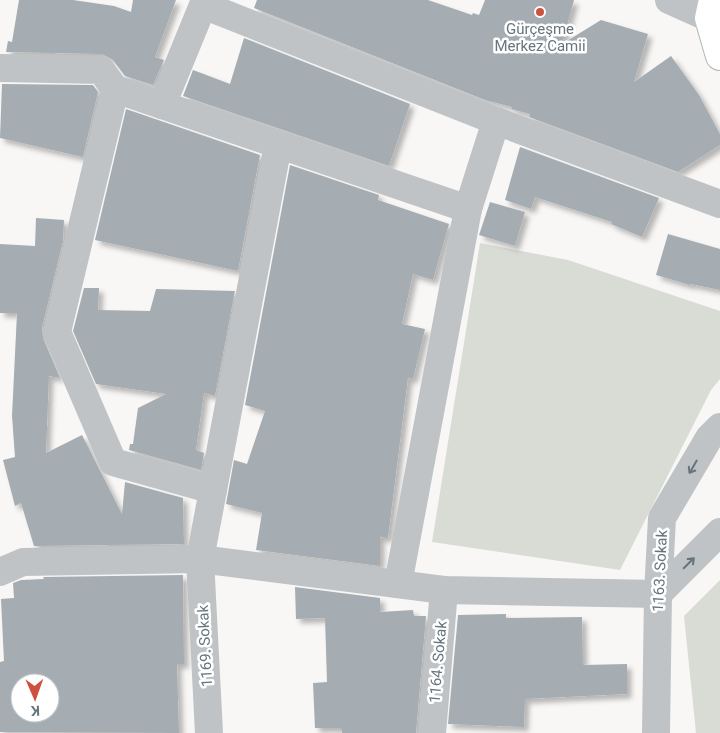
<svg xmlns="http://www.w3.org/2000/svg" width="720" height="733" font-family="Roboto,sans-serif">
	<defs>
		<filter id="shadow"><feDropShadow dx="4.5" dy="4.5" stdDeviation="2.5" flood-color="#0004"/></filter>
	</defs>
	<rect width="100%" height="100%" fill="#f8f7f5"/>
	<g fill="#d8dcd5">
		<path d="M480,243L568,260L720,311V379L711,390L620,570L432,542Z"/>
		<path d="M720,580V733H696L684,616Z"/>
	</g>
	<g fill="#a5adb2" fill-rule="evenodd" filter="url(#shadow)">
		<path d="M19,0H73L114,6L131,12L133,0H176L155,57L164,60L153,85L125,76L113,60L102,54L6,52L8,41L12,42Z"/>
		<path d="M257,0H428L472,15L473,13L479,15L485,0H574L562,44L601,20L648,34L634,82L671,56L699,95L720,134V145L678,172L529,117L530,114L511,109L512,107L485,100L254,8Z"/>
		<path d="M244,38L410,104L389,166L183,96L193,70L230,84Z"/>
		<path d="M2,84L93,85L98,92L83,157L0,138Z"/>
		<path d="M126,109L260,155L238,271L95,240Z"/>
		<path d="M520,147L659,198L642,237L611,224L612,222L535,197L531,209L505,200Z"/>
		<path d="M290,165L379,195L378,200L449,224L433,280L413,274L402,324L425,329L413,379L408,378L388,538L380,537V566L256,550L262,513L226,504L234,460L247,464L265,411L245,405Z"/>
		<path d="M490,202L525,212L515,246L479,235Z"/>
		<path d="M36,218L64,220L63,241L42,328L43,338L60,378L49,376L46,453L82,435L122,514L125,482L183,498L184,544L34,546L21,503L15,506L3,460L15,457L12,416L17,313H0V244L35,246Z"/>
		<path d="M668,234L720,249V290L691,284L690,285L656,275Z"/>
		<path d="M84,288H99L98,310L150,311L156,289L235,291L215,396L204,393L196,450L204,453L201,470L129,450L130,444H133L138,408L166,394L96,384L73,331Z"/>
		<path d="M183,575L184,664H177L179,733L0,732V662L4,661L1,599L14,598L13,583L21,580L44,579L43,577ZM20,683H50V713H20Z"/>
		<path d="M295,587L380,598V612L413,610L414,616H426L416,733H342L341,728H315L313,683L327,682L325,618L296,619Z"/>
		<path d="M506,614V618L582,617L583,665L627,664V694L525,699L524,727L448,724L458,615Z"/>
	</g>
	<g fill="none" stroke-linecap="round" stroke-linejoin="round">
		<g stroke="#b1b6b9" stroke-width="30">
			<path id="major" d="M713,0L709,18L720,56"/>
		</g>
		<g stroke="#bfc3c6" stroke-width="28">
			<path d="M669,0L709,18"/>
			<path d="M0,68L101,70L115,89L57,332L113,462L213,490"/>
			<path d="M115,89L468,209"/>
			<path d="M162,105L203,5L496,121L720,204"/>
			<path d="M0,572L23,562L200,559L444,590L658,594L720,532"/>
			<path d="M398,584L468,209L496,121"/>
			<path d="M209,733L200,559L278,145"/>
			<path d="M432,733L444,590"/>
			<path d="M656,733L658,594L662,518L709,438L720,427"/>
		</g>
		<use href="#major" stroke="#fff" stroke-width="28"/>
	</g>
	<defs><path id="oneway-shaft" d="M-6 0H5M1.5-3L5.5 0L1.5 3" fill="none" stroke-width="1.6" stroke-linecap="round" stroke-linejoin="round" transform="scale(1.25)"/></defs>
	<g stroke="#66757d">
		<use href="#oneway-shaft" transform="translate(693 467) rotate(120)"/>
		<use href="#oneway-shaft" transform="translate(689 563) rotate(-45)"/>
	</g>
	<circle fill="#ce513f" stroke="#fff" stroke-width="2" cx="540" cy="12" r="5"/>
	<g text-anchor="middle" dominant-baseline="central" stroke-width="5" stroke-linejoin="round" paint-order="stroke">
		<g font-size="15" fill="#66757d" stroke="#fff">
			<text x="540" y="29">Gürçeşme<tspan x="540" dy="17">Merkez Camii</tspan></text>
		</g>
		<g font-size="15" fill="#66757d" stroke="#fff">
			<text transform="translate(660 571) rotate(-87)">1163. Sokak</text>
			<text transform="translate(205 646) rotate(-93)">1169. Sokak</text>
			<text transform="translate(438 662) rotate(-85)">1164. Sokak</text>
		</g>
	</g>
	<g transform="translate(35 698) rotate(178)"><circle r="24" fill="#ffffff" stroke="#c2c8cb"/>
	<path d="M0-4L9 19L0 12L-9 19Z" fill="#ce513f"/>
	<text y="-8" font-size="14" font-weight="bold" text-anchor="middle" fill="#66757d">K</text>
	</g>
</svg>
